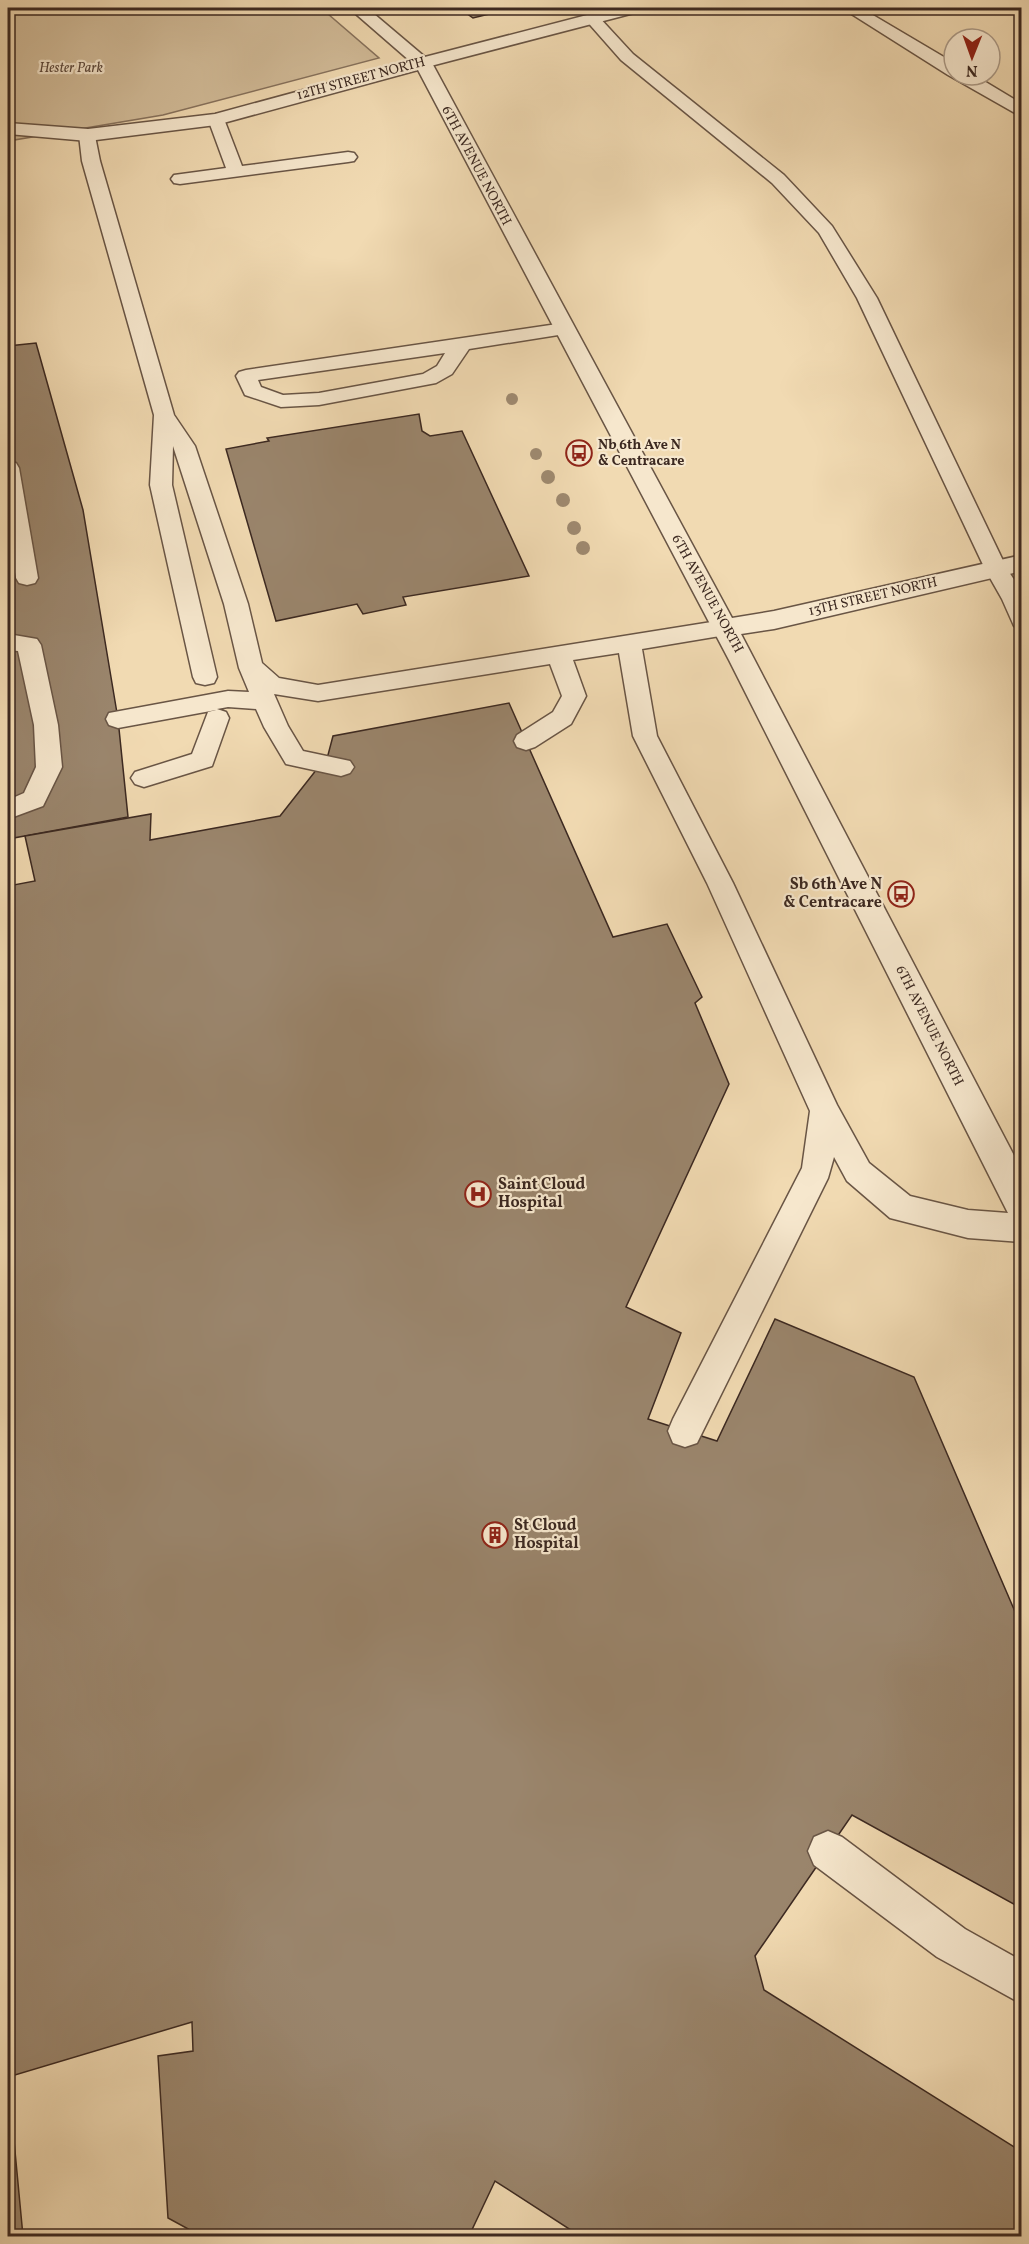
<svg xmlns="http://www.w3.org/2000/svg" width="1029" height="2244" font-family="Vollkorn,serif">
	<rect width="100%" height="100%" fill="#f1dab2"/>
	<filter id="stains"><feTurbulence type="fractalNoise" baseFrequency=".00333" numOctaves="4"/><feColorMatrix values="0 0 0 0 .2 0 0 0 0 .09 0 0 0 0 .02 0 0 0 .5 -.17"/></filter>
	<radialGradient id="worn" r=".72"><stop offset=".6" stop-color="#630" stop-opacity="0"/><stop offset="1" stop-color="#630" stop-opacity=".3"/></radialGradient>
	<path fill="#d2bc99" stroke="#87725d" stroke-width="1.5" d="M8,8H321L379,58L163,115L8,141Z"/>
	<g fill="#9a856c" stroke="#3c2921" stroke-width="1.5">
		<path d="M459,8H509L510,9L473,18Z"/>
		<path d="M36,343L83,510L118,719L128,817L8,839V346Z"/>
		<path d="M419,414L422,431L430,436L462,431L529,576L403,597L406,605L363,614L357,604L276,621L226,449L269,441L267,438Z"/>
		<path d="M509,703L613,937L667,924L702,997L695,1003L729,1084L626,1307L681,1333L648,1419L717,1441L775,1319L914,1377L1022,1628L1021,1908L852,1815L755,1956L764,1990L1022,2152V2236H580L495,2181L469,2236H201L168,2218L158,2056L193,2051L192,2022L8,2077L23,2236H8V886L35,881L25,836L151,814L150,840L280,816L328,755L333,736Z"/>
	</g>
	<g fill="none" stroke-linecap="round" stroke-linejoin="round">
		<g stroke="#695545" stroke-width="3">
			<g id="service">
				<path d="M592,13L597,15L633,54L784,175L832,226L877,298L1007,569L1022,592V629L1014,626L1002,599L985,569L857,298L819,233L772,183L621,60L584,18Z"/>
				<path d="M216,114L224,119L242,166L348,152L354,153L357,157L354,161L348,162L180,184L174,183L171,179L174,175L226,168L208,119Z"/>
				<path d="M88,130L94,131L100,161L174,415L195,446L248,604L262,663L279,678L318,685L724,620L732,622L736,628L732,634L642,649L657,736L733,883L837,1105L869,1163L910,1196L968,1210L1022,1214V1242L968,1238L890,1218L847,1181L834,1157L828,1178L697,1443L685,1447L673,1443L668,1431L673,1419L802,1168L810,1111L707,883L633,736L619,653L573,660L586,696L571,724L535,747L526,750L517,747L514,741L517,735L553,712L562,696L550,664L318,701L274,694L288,726L303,751L350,761L354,767L350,773L341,776L286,764L264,727L256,709L228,707L217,709L226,712L229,718L212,766L144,787L135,784L131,778L135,772L192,754L208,712L216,710L118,728L109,725L106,719L109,713L228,691L249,692L239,668L224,604L173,446L172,485L217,677L214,683L205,685L196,683L193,677L150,485L154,415L82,161L79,135L82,131Z"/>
				<path d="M564,323L571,325L574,329L571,333L469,349L452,374L436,383L319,405L281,407L245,395L236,376L239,372L246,370ZM445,353L437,366L423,374L319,393L283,395L261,387L258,380Z"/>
				<path d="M8,462L16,463L19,468L38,578L35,583L27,585L19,583L16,578L8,529Z"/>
				<path d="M8,634L37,639L41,645L58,725L62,767L43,806L8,819V800L24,793L36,767L34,725L18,651L8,650Z"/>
				<path d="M828,1831L842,1837L965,1929L1022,1961V2004L937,1957L814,1865L808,1851L814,1837Z"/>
			</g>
		</g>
		<g stroke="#695545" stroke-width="3">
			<g id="minor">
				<path d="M614,8H640L638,12L423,68L417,67L414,63L417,59Z"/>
				<path d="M842,8H861L954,63V75H974L1022,104V117L948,75Z"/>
			</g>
		</g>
		<g stroke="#695545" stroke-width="3">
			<path id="tertiary" d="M349,8H367L432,63L732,618L774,611L1022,555V571L774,629L741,634L1022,1171V1221L1010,1217L729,660L418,70L216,125L88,141L8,134V123L88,129L215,114L410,61Z"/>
		</g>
		<use href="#service" fill="#f6e7cd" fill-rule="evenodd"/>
		<use href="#minor" fill="#f6e7cd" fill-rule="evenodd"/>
		<use href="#tertiary" fill="#f6e7cd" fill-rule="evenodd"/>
	</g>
	<g fill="#9e896f">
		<circle cx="512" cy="399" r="6"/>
		<circle cx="536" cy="454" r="6"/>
		<circle cx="548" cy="477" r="7"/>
		<circle cx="563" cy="500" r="7"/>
		<circle cx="574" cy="528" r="7"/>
		<circle cx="583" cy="548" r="7"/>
	</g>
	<defs>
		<g id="bus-ring" transform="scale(1.35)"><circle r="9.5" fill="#f6e7cd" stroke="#8f2418" stroke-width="1.5"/><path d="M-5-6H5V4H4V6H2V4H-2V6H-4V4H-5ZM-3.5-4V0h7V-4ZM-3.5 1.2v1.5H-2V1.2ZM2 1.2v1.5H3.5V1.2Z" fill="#8f2418"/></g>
		<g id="hospital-ring" transform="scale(1.35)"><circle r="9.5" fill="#f6e7cd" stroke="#8f2418" stroke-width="1.5"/><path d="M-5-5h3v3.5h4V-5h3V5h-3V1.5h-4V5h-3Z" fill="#8f2418"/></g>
		<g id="building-ring" transform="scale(1.35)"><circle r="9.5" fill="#f6e7cd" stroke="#8f2418" stroke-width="1.5"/><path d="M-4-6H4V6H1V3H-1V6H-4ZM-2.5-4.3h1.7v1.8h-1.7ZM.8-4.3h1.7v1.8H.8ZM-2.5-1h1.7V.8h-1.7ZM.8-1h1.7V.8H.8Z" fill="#8f2418"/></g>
	</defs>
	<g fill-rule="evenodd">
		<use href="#bus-ring" x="579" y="453"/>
		<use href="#bus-ring" x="901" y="894"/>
		<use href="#hospital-ring" x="478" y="1194"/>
		<use href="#building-ring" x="495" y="1535"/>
	</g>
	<g text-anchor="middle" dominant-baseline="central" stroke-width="4.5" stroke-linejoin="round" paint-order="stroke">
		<g font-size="14" font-style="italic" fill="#5a4639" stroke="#f6e7cd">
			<text x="71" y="68">Hester Park</text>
		</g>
		<g font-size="14" fill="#3c2921" stroke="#f6e7cd">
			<text transform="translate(361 79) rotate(-15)">12TH STREET NORTH</text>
			<text transform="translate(476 166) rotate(62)">6TH AVENUE NORTH</text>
			<text transform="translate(707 594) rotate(61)">6TH AVENUE NORTH</text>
			<text transform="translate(873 597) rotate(-13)">13TH STREET NORTH</text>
			<text transform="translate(929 1026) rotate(63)">6TH AVENUE NORTH</text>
		</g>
		<g font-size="14" font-weight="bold" fill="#3c2921" stroke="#f6e7cd" text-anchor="start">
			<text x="598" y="445">Nb 6th Ave N<tspan x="598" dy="16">&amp; Centracare</tspan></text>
		</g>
		<g font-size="16" font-weight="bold" fill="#3c2921" stroke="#f6e7cd" text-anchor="start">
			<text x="882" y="885" text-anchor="end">Sb 6th Ave N<tspan x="882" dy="18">&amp; Centracare</tspan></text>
			<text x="498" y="1185">Saint Cloud<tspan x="498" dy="18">Hospital</tspan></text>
			<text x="514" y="1526">St Cloud<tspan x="514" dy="18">Hospital</tspan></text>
		</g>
	</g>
	<rect width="1029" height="2244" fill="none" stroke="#f1dab2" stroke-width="30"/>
	<rect x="9" y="9" width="1011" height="2226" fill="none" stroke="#3c2921" stroke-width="3"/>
	<rect x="15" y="15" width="999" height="2214" fill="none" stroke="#3c2921" stroke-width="1.5"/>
	<g transform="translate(972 57) rotate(181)"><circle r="28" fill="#f6e7cd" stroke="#ac9b88" stroke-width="1.5"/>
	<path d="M0-4.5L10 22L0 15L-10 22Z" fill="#8f2418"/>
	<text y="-9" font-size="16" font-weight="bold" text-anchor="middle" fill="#3c2921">N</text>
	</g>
	<rect width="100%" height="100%" filter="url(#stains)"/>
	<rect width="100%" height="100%" fill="url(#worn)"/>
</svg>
